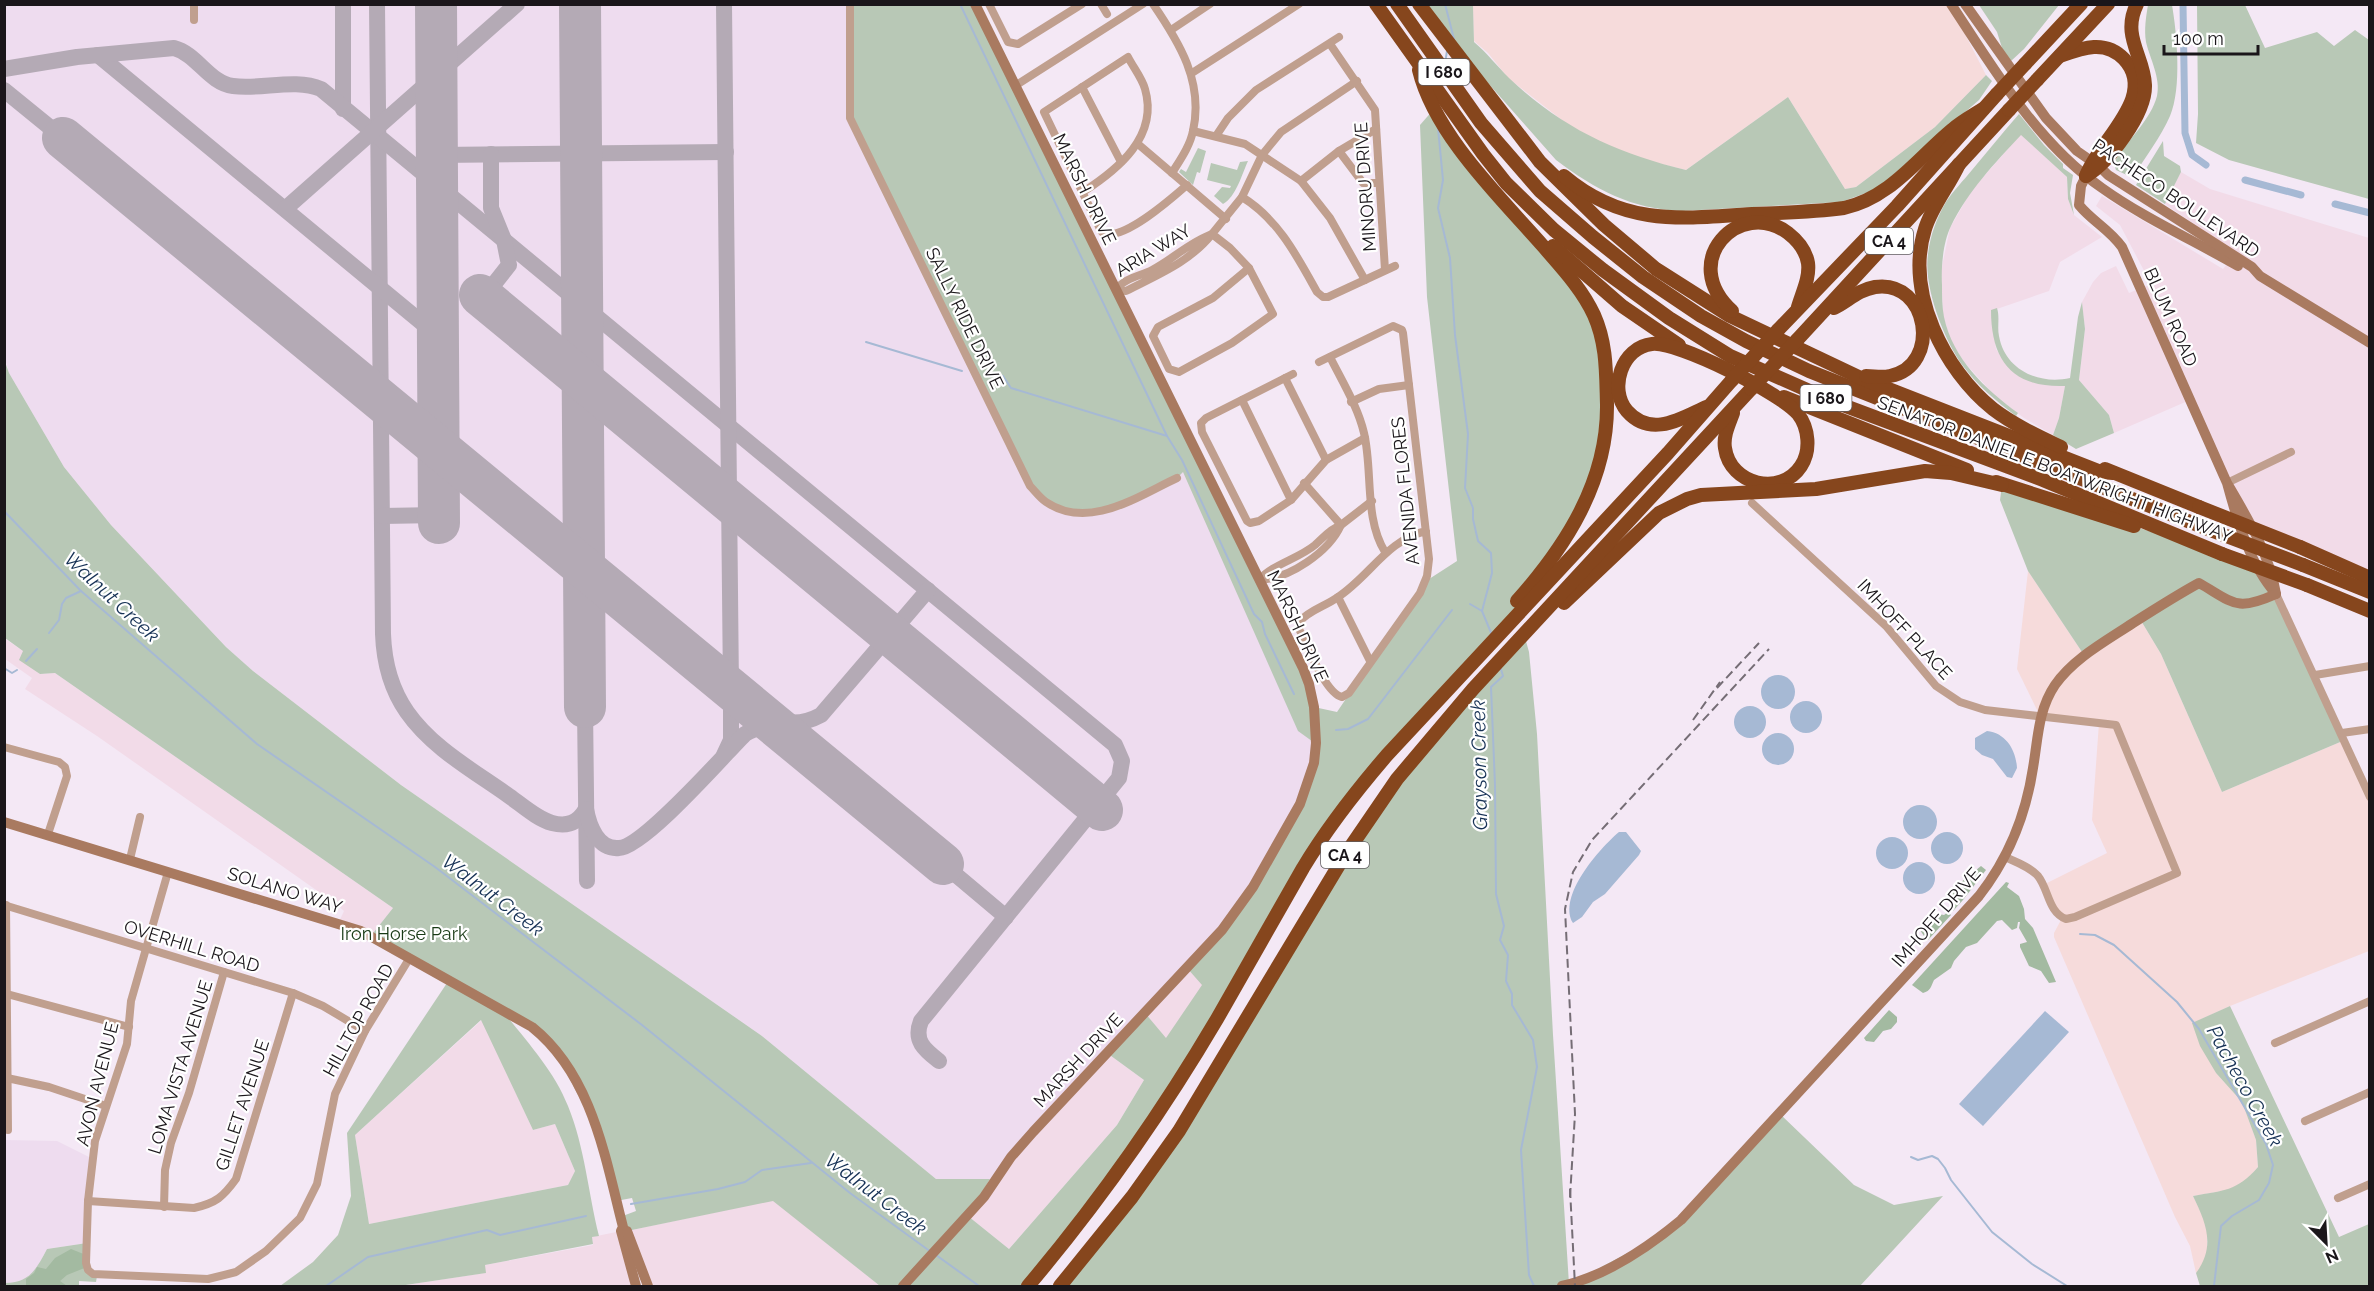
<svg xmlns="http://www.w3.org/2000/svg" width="2374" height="1291" font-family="Raleway,sans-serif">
	<rect width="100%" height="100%" fill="#f4e8f5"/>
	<g fill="#f2dbe8">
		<path d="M2021,134L2067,177L2068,199L2074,215L2102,237L2060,262L2049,291L1991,311L1996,349L2009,368L2017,375L2065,386L2059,418L2053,435L2024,418L1996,397L1965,363L1951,342L1943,315L1941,271L1950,228L1971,191Z"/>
		<path d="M2181,172L2210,189L2369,238V578L2251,528L2190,400L2114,433L2109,415L2079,380L2085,329L2082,302L2093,282L2101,273L2116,266L2129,293L2151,284L2120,225L2096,206L2102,196L2223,269L2236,253L2165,204Z"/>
		<path d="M4,638L23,651L40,674L55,673L393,908L370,937L338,924L344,911L336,904L97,736L25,689L32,678L5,659Z"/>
		<path d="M1187,968L1203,985L1166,1039L1145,1013Z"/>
		<path d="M482,1020L533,1130L555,1124L575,1171L568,1185L369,1224L355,1135Z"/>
		<path d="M1107,1053L1144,1080L1117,1125L1009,1249L968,1216L980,1191Z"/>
		<path d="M773,1200L880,1286H648L627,1231Z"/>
		<path d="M621,1231L636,1286H399L485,1273V1265L593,1245L592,1237Z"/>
	</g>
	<g fill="#f6dbdb">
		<path d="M1473,5H1950L1986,75L1935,127L1856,187L1845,189L1788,97L1686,170L1645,160L1603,144L1567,124L1508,78L1488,53L1474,41Z"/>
		<path d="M2028,571L2084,655L2140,619L2161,654L2222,792L2345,740L2369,797V951L2230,1006L2193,1023L2216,1073L2242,1102L2256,1140L2258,1167L2244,1183L2229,1190L2193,1196L2207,1225V1259L2196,1273L2190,1246L2175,1217L2054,937V933L2062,918L2043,885L2107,853L2092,820L2099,723L2040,716L2017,669Z"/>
	</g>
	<g fill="#eedcef">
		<path d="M4,5H850L1183,472L1314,707L1309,784L1237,912L990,1179H936L762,1036L401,785L253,671L226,647L111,525L64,467L9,373L5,359Z"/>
		<path d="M5,1140L57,1141L93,1159L87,1243L47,1249L34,1273L26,1279L10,1283H5Z"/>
	</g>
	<g fill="#b8c8b6" fill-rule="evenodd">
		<path d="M850,5H974L1303,668L1314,707L1337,712L1426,581L1457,561L1427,297L1420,125L1434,109L1567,274L1600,333V458L1541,587L1325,835L1147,1133L1028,1286H880L773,1201L627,1231L620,1217L636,1211L632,1198L616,1201L601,1140L554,1048L503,1011C526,1041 554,1070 568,1106C585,1148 588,1192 599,1236L592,1237L593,1244L485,1265L486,1273L399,1286H280L313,1262L338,1235L351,1196L347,1133L449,980L370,937L393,908L55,673L40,674L19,660L23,651L5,638L4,359L9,373L64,467L111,525L226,647L253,671L401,785L762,1036L936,1179H990L968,1216L1009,1249L1117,1125L1144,1080L1107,1053L1145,1013L1166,1038L1202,985L1187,968L1222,930L1300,804L1316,744L1298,731L1183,472L1177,478L1104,512H1064L1030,486L850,118ZM481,1020L533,1130L555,1124L575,1171L568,1185L369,1224L355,1135Z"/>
		<path d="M1419,5H1473L1474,42C1487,53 1497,66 1509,78C1562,128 1616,153 1686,170L1788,97L1845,189L1856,187L1935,127L1986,75L1992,81L1979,100L1877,189L1841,202L1682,211C1631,209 1596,190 1556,160Z"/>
		<path d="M1979,5H2059L2024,49L2011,61L2003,51L1997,32Z"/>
		<path d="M2148,5H2172C2177,34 2182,88 2170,116C2161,137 2145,157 2134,176H2129L2116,170L2114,164L2116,159C2129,139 2151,119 2157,96C2161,78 2150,59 2146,42C2144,29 2146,17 2148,5Z"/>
		<path d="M2197,5H2245L2265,48L2317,32L2334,46L2355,30L2369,40V199L2229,160L2196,143L2198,114Z"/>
		<path d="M2019,114L2044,145L2063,164V168L2073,175L2070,193L2074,215L2068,199L2067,177L2021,135C1995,163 1968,191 1951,226C1943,242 1941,267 1942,285C1942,295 1942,307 1944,317C1953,359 1985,389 2018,413L2016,416C1996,401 1978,386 1963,366C1944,340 1923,286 1928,254C1930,236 1937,217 1946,202C1953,191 1964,180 1972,170C1988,151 2003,132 2019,114Z"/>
		<path d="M2163,141L2164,156L2180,166L2181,172L2165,204L2136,185Z"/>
		<path d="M1198,148L1206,151L1200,173L1197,172L1193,185L1179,172L1181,169L1186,172Z"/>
		<path d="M1248,161C1242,174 1236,197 1223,204L1214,196L1222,187L1230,188L1231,186L1207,180L1211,163L1237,170L1240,162Z"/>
		<path d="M2082,302L2085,329L2079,380L2109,415L2114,433L2076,449L2053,435L2059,418L2065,386C2013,388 1991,361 1991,310L1997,308C2000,317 1997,327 1999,336C2005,370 2039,385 2070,378L2078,317Z"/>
		<path d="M2002,485L2222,554L2258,567L2276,594L2345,740L2222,792L2161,654L2140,619L2084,655L2028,571L2000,500Z"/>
		<path d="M1524,634L1529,652L1537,734L1553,1035L1569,1284L1662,1235L1780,1114L1854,1185L1894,1205L1943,1196L1860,1286H1060L1132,1197L1397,779Z"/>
		<path d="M2230,1006L2339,1237L2369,1224V1286H2200L2196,1273C2216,1246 2206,1223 2193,1196C2224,1190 2236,1192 2258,1167L2256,1140L2242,1102L2216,1073L2200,1046L2192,1023Z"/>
		<path d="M87,1243L86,1263L97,1276L96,1282L79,1281V1286H5V1283C30,1283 37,1268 47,1249Z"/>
	</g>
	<g fill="#a3baa1">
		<path d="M1981,866L1986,870L1963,900L1953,911L1951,896L1960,883Z"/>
		<path d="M2006,882L2009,883L2007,887L2019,896L2024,909L2025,919L2033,928L2056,982L2049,983L2041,971L2029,966L2020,947V944L2027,942L2019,928L2020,922H2018L2017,928L2012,930L2002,920L1997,921L1977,943L1966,947L1954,961L1951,968L1934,980C1931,986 1931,991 1923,993L1912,985Z"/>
		<path d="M1948,912L1951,915L1928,940L1926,939L1920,930L1934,913L1944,915Z"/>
		<path d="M1889,1010L1897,1017V1022L1891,1029L1883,1031L1874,1042L1866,1041L1864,1038Z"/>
		<path d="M71,1249L86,1255L87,1267L67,1275L60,1281L67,1286H22L26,1285V1279L34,1273L37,1267L46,1269L55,1258Z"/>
	</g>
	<g fill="#a6b9d4">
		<circle cx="1778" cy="692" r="17"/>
		<circle cx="1806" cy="717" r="16"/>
		<circle cx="1750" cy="722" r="16"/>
		<path d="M1987,731C2006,733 2016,750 2017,768L2012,778L2007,777L1993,759L1982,755L1975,749V738Z"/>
		<circle cx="1778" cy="749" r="16"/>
		<circle cx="1920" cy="822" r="17"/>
		<circle cx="1947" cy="848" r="16"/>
		<path d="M1619,832H1626L1641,851L1639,855L1605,894L1593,902L1582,917L1573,923C1557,896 1600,848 1619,832Z"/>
		<circle cx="1892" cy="853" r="16"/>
		<circle cx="1919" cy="878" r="16"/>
		<path d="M2045,1011L2069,1032L1983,1126L1959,1104Z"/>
	</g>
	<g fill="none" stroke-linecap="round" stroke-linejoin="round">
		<g stroke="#a6b9d4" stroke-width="2">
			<path d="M960,4L1167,436L1182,460L1254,614L1262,622L1265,634L1294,694"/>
			<path d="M1445,4L1454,39"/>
			<path d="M1445,63L1447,51"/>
			<path d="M1438,128L1443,180L1438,208L1450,258L1455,335L1468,434L1465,488L1473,508V519L1478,541L1491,553L1492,573L1482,611L1492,635"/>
			<path d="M866,342L962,371"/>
			<path d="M995,374L1003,376L1011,388L1167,436"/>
			<path d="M4,511L81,591L257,744L435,867L642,1025L850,1193L931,1252"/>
			<path d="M1470,604L1482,611"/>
			<path d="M49,633L59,620L62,604L66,598L81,591"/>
			<path d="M26,661L37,649"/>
			<path d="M1500,666L1503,676L1491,687L1495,785L1496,894L1504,926L1500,940L1508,955L1506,981L1512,994V1005L1533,1040L1537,1067L1521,1150L1529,1275L1534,1286"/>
			<path d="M4,668L12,673L17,670"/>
			<path d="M1336,730L1348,729L1368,719L1452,610"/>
			<path d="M2080,934L2095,935L2114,945L2177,1002L2199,1029L2266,1144L2273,1165L2269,1183L2259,1200L2232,1216L2221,1226L2214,1286"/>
			<path d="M1911,1157L1918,1160L1932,1156L1938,1159L1945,1168L1951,1180L1992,1232L2032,1264L2067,1286"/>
			<path d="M631,1204L718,1189L745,1182L762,1170L811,1163"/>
			<path d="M936,1255L979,1286"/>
			<path d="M326,1286L368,1257L487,1230L500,1235L586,1216"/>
		</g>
		<g stroke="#a6b9d4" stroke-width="7">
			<path d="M2183,4L2185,133L2192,155L2206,165"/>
			<path d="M2245,180L2301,195"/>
			<path d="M2335,204L2370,213"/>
		</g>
		<g stroke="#b4aab5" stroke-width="16">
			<path d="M343,4V109"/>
			<path d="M377,4L383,634C384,662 391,689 407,712C432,748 474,771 509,796C522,805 537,819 552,823C567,827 578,823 586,809"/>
			<path d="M98,55L438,336"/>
			<path d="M4,69L77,57L174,48C197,54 209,83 233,86C261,90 295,78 321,89L1115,745L1122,761L1119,778L921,1021C913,1041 925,1050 939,1061"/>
			<path d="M4,90L63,138"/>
			<path d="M437,155L726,152"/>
			<path d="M285,209L517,4"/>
			<path d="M483,298L509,265L504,240L491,208V154"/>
			<path d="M382,516L439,515"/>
			<path d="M585,707L587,881"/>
			<path d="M755,710C779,723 797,728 821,715L928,590"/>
			<path d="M724,755L731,740V690L724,4"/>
			<path d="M586,809C589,826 598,850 619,848C644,847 724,755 745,734C759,725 770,727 784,734"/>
			<path d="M943,864L1006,917"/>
		</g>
		<g stroke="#b4aab5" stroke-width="42">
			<path d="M436,4L439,523"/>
			<path d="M580,4L585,707"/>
			<path d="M63,138L943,864"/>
			<path d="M480,295L1102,810"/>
		</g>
		<g stroke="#c09f8e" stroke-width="8">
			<path d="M850,4V118L1030,486C1035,491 1040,498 1046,502C1089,531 1138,496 1177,478"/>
			<path d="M989,4L1008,42L1018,44L1082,4"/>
			<path d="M1101,4L1107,14"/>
			<path d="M1153,4C1179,42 1204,82 1193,131C1190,146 1180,160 1172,173"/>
			<path d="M194,20V4"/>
			<path d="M1171,30L1210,4"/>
			<path d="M1330,44L1375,110L1385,270"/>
			<path d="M1192,73L1299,4"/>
			<path d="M1015,86L1143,4"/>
			<path d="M1082,87L1121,162"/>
			<path d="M1193,131L1245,144L1301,181L1330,218L1365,280"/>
			<path d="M1216,136L1228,118L1256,90L1339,37"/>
			<path d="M1138,144L1226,219"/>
			<path d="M1339,151L1363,183H1378"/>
			<path d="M1301,181L1339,151L1376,129"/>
			<path d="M1083,192C1117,170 1159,137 1145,89C1142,78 1133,67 1128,57L1044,112L1101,231L1104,234C1126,239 1171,199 1187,185"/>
			<path d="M1242,197C1278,219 1297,256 1317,292L1323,297H1328L1395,266"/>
			<path d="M1212,234C1190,262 1157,275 1126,291L1116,290C1124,278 1140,276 1152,270C1173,259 1190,242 1212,234Z"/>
			<path d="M1249,268L1273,314L1232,343L1179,372L1169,369L1153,336L1158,327L1213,298Z"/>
			<path d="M1249,268L1230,248L1212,234L1242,197L1262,155L1281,132L1357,81"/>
			<path d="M1330,357C1342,381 1358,407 1364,433C1373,471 1364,518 1385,552"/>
			<path d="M1319,362L1393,326L1402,330L1403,333L1429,559L1427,576L1420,593L1349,693L1342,697C1325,693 1308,646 1299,629V622C1309,610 1326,606 1338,597C1370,576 1387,540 1426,531"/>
			<path d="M1293,374L1206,418L1201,423L1202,432L1247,521L1250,523L1259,521L1291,500L1326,460L1365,438"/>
			<path d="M1285,378L1326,460"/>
			<path d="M1242,400L1291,500"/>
			<path d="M1351,402L1379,389L1409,385"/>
			<path d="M1304,483L1341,525L1372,501"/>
			<path d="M2227,483L2291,452"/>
			<path d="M1752,503L1886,626L1936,686L1960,702L1985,710L2116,725L2177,873L2075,917L2066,919C2048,912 2049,890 2038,876C2030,867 2016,862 2005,857"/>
			<path d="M1341,525C1329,552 1289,579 1259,580C1273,564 1298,559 1315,545C1324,537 1330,529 1341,525Z"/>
			<path d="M2276,594L2370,797"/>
			<path d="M1338,597L1370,661"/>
			<path d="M2315,675L2370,666"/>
			<path d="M2342,733L2370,729"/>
			<path d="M4,747L59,762L65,767L67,776L48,834"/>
			<path d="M130,859L140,817"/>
			<path d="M168,872L131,1001L127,1044L95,1141L88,1201L86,1263L88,1270L93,1274L208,1279L236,1272L266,1251L300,1218L317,1184L335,1094L365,1031L409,959"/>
			<path d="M4,905L293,993L323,1006L365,1031"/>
			<path d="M6,905L8,1130"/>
			<path d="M7,994L129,1027"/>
			<path d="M2275,1043L2370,1001"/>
			<path d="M7,1078L49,1087L106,1106"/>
			<path d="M2305,1121L2370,1092"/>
			<path d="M2338,1198L2370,1184"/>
			<path d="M88,1201L194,1208C216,1203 223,1197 236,1179L293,993"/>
			<path d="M164,1207L165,1170L171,1143L189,1093L224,972"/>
		</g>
		<g stroke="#a97a60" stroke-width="10">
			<path d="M1951,4C1994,69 2037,143 2102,188C2144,218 2193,240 2238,266"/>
			<path d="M1965,4L2046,118L2077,151L2100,167L2108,175L2252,267L2260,276L2370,343"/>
			<path d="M2086,176L2081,186L2079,205C2093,222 2108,228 2122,247L2227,483C2247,517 2270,555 2276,594C2250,565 2237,520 2227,483"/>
			<path d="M4,822L361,931L532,1027C592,1075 605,1157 623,1227L621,1231L636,1286"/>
			<path d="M627,1231L648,1286"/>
			<path d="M903,1286L984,1197L1011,1157L1033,1132L1222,930L1253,887L1300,804L1314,763L1316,743L1314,707L1309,684L1303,668L975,4"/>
			<path d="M1562,1286C1606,1276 1646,1249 1681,1220L1979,896C2008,859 2026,814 2033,768C2038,739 2038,710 2055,685C2074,658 2106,641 2133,623C2155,609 2177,595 2199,583C2234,603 2236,612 2276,594"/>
		</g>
		<g stroke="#86461d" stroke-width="14">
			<path d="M1376,4L1483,154L1506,183L1554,230L1603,270L1669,318L1730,356L1832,401L2043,480L2222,554"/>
			<path d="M1397,4L1481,123L1540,191L1593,237L1643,277L1701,316L1746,341L1809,371L2213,531"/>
			<path d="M1419,4L1540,162L1604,225L1656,269L1730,316L1863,379L2101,472L2113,473"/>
			<path d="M2060,56C2082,48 2105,39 2124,59C2159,96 2099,140 2086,176"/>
			<path d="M2025,64L2081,4"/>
			<path d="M1419,70C1435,135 1500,197 1543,246C1562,268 1582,289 1594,315C1607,344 1606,373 1607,404C1608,481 1566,546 1517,601"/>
			<path d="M2037,80L2108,4"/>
			<path d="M1959,164C1949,186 1932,206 1925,229C1905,292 1944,370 1993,409C2014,425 2038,436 2061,447"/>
			<path d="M1564,176C1623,226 1680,219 1752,214C1783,213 1814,212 1844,208C1890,198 1917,159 1952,130C1961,122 1972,116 1983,109"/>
			<path d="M2086,176C2109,162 2146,114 2145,85C2144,56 2121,36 2137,4"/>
			<path d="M1553,246L1622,306L1679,345"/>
			<path d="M1834,308C1848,301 1858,290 1875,287C1929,279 1942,366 1890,376C1882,378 1874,376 1866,376"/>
			<path d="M1732,311C1677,261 1740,197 1788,233C1797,240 1806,251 1808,263C1810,278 1802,293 1798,307"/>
			<path d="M1778,330L1897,206L1997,94"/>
			<path d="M1797,340L2009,110"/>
			<path d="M1784,397L1967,470"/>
			<path d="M1706,407C1680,419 1651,438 1627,411C1608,389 1622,347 1652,344C1678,341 1782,394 1798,414C1809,428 1811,451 1801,466C1781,497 1730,485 1725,448C1723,436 1729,424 1733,413"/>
			<path d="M2105,469L2199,507"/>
			<path d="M1996,482L2134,526"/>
			<path d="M2300,547L2370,578"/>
			<path d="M2303,565L2370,592"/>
			<path d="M2307,585L2370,611"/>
			<path d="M1564,603L1659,513L1687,499L1701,495L1816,489L1925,471L1951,473L2002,485"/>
			<path d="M1028,1286C1099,1202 1161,1114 1217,1019C1246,969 1274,918 1303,868C1327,828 1356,791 1387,755L1668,453L1732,380"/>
			<path d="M1060,1286L1132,1197L1179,1131L1345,855L1397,779L1473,689L1751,389"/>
		</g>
		<g stroke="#756d75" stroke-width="2" stroke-dasharray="9 4.5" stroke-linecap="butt">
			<path d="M1717,688L1759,643"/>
			<path d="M1693,720L1720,682"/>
			<path d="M1570,1189L1575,1286"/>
			<path d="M1570,1197L1575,1114L1565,909L1573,872L1592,840L1769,649"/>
		</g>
		<g stroke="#86461d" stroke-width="14">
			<path d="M1997,94L2025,64"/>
			<path d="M2009,110L2037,80"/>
			<path d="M1732,380L1778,330"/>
			<path d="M1751,389L1797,340"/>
			<path d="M2199,507L2300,547"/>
			<path d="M2213,531L2303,565"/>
			<path d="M2222,554L2307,585"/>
		</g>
	</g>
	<g text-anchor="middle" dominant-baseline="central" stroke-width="4.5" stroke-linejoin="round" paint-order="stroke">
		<g fill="#fff" stroke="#5f5c5f" stroke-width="1.5">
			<rect x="1418.5" y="59" width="51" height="26" rx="4.5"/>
			<rect x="1865" y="228" width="48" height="26" rx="4.5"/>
			<rect x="1800.5" y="385" width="51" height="26" rx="4.5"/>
			<rect x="1321" y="842" width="48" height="26" rx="4.5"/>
		</g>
		<g font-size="16" font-weight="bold" fill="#1a161a">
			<text x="1444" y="72">I 680</text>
			<text x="1889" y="241">CA 4</text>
			<text x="1826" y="398">I 680</text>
			<text x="1345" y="855">CA 4</text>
		</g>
		<g font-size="18" fill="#1a161a" stroke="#fff">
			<text transform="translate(1365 187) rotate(-94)">MINORU DRIVE</text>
			<text transform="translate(1085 189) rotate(64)">MARSH DRIVE</text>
			<text transform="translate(2176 198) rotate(34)">PACHECO BOULEVARD</text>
			<text transform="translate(1153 250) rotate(-31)">ARIA WAY</text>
			<text transform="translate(2171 317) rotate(66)">BLUM ROAD</text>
			<text transform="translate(965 318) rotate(64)">SALLY RIDE DRIVE</text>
			<text transform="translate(2055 469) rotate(21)">SENATOR DANIEL E BOATWRIGHT HIGHWAY</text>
			<text transform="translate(1405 491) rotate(-96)">AVENIDA FLORES</text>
			<text transform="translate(1298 626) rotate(65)">MARSH DRIVE</text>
			<text transform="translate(1905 629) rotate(47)">IMHOFF PLACE</text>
			<text transform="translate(285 890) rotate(17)">SOLANO WAY</text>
			<text transform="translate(1936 917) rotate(-49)">IMHOFF DRIVE</text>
			<text transform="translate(192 946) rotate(17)">OVERHILL ROAD</text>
			<text transform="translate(358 1020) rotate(-61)">HILLTOP ROAD</text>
			<text transform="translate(1078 1060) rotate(-47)">MARSH DRIVE</text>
			<text transform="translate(180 1067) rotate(-73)">LOMA VISTA AVENUE</text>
			<text transform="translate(97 1084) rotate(-76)">AVON AVENUE</text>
			<text transform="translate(242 1105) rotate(-72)">GILLET AVENUE</text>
		</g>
		<g font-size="18" fill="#183a15" stroke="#fff">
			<text x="404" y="933">Iron Horse Park</text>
		</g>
		<g font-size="20" font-style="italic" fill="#163155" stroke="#fff">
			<text transform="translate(112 597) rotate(43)">Walnut Creek</text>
			<text transform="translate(1479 765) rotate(-91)">Grayson Creek</text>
			<text transform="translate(493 895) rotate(37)">Walnut Creek</text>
			<text transform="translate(2245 1086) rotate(61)">Pacheco Creek</text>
			<text transform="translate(876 1194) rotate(37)">Walnut Creek</text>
		</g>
	</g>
	<rect width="2374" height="1291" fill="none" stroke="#1a161a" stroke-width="12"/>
	<g transform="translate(2326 1243) rotate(156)" stroke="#ffffff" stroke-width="4.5" paint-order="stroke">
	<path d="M0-4.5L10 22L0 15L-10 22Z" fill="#1a161a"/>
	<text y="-9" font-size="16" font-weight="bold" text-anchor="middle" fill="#1a161a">N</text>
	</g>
	<path d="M2164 45v9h94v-9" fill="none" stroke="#1a161a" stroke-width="3"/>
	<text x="2173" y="45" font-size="18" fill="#1a161a" stroke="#ffffff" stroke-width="4.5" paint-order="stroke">100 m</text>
</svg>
